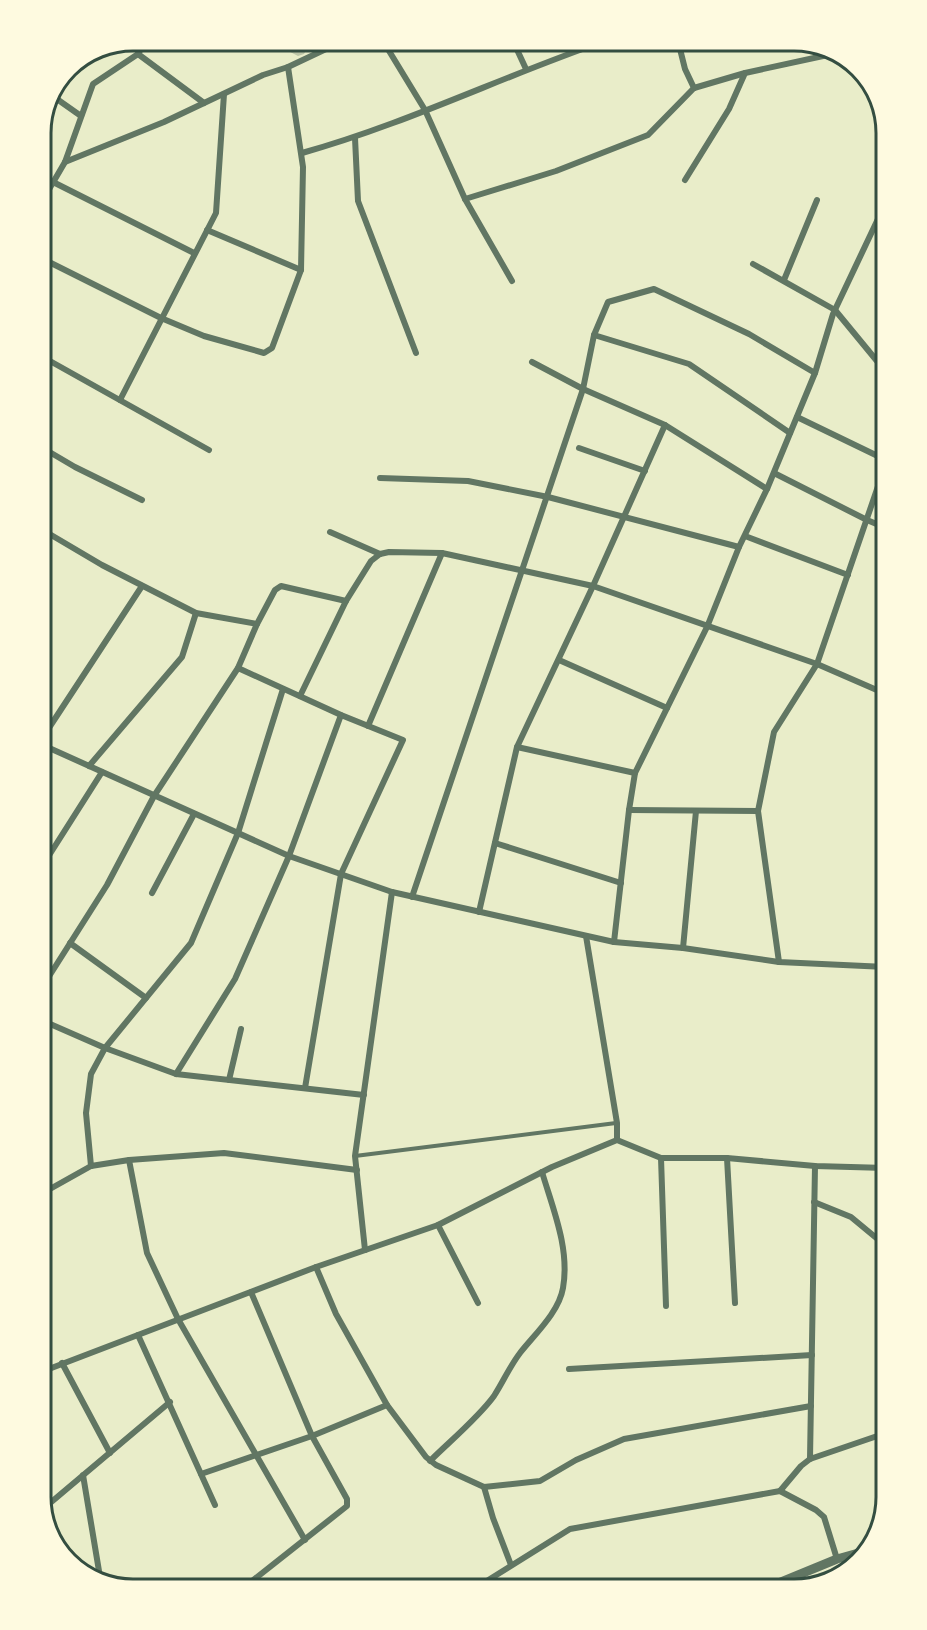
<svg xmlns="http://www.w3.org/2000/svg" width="927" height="1630" font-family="Jost,sans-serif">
	<rect width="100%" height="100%" fill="#e9edc9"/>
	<path fill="#bcc5a7" d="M269,41H311L304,54L298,56Z"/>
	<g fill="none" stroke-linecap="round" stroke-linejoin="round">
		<path stroke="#617663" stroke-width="4" d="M355,1156L616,1123"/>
		<g stroke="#617663" stroke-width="6">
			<path d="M383,41L425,110L465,199L512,281"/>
			<path d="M513,41L526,69"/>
			<path d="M678,41L685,69L694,88"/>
			<path d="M138,54L204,103"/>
			<path d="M694,88L745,73L837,53"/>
			<path d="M54,97L81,116"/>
			<path d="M355,138L358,201L416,353"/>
			<path d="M302,153C406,124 503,76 605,41"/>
			<path d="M65,162L164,122L263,75L288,67L343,41"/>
			<path d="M685,180L729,109L745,73"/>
			<path d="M53,182L194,253"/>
			<path d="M465,199L556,171L648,135L694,88"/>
			<path d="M41,203L65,162L93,84L138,54L146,41"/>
			<path d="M207,230L301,270"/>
			<path d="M41,258L161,318L204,336L264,353L272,348L301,270L303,167L288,67"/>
			<path d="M753,264L835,310L886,372"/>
			<path d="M784,280L817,200"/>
			<path d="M594,335L689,364L790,433"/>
			<path d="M41,356L209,450"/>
			<path d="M532,362L583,389L665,425L767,489"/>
			<path d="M41,370L46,359"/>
			<path d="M120,400L216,213L224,94"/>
			<path d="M797,417L886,460"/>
			<path d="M41,447L75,467L142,500"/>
			<path d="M579,448L645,471"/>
			<path d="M774,473L867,520L886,528"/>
			<path d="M380,478L468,481L548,497L739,547"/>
			<path d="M41,529L102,565L196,613L257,624L275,590L281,586L346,601"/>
			<path d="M330,532L380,554"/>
			<path d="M745,536L848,575"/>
			<path d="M559,660L667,708"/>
			<path d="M238,668L341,715L403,740L341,874L305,1088"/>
			<path d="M300,696L346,601L371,561L380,554L389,552L442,553L593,586L817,664L886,694"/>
			<path d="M368,726L442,553"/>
			<path d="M41,740L142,586"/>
			<path d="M41,741L47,747L289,856L392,892L614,942L683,948L779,962L886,967"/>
			<path d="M517,747L635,773"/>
			<path d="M41,755L47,747"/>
			<path d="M89,766L182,657L196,613"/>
			<path d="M629,810L758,811"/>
			<path d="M495,843L621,883"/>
			<path d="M41,868L102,772"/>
			<path d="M152,893L194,814"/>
			<path d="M412,897L583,389L594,335L608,302L654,289L749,334L815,373"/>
			<path d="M479,912L517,747L593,586L665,425"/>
			<path d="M586,936L617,1123V1140"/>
			<path d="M614,942L629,810L635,773L707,627L739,547L767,489L815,373L833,314L886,202"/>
			<path d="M70,943L146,998"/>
			<path d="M683,948L696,811"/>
			<path d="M779,962L758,811L774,732L817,664L886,463"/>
			<path d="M41,989L107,885L154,796L238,668L257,624"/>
			<path d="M41,1020L105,1048L176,1074L364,1095"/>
			<path d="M176,1074L235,979L289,856L341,715"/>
			<path d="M229,1080L241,1029"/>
			<path d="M661,1158L666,1306"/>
			<path d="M727,1158L735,1303"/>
			<path d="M129,1160L147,1253L178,1319L305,1540"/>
			<path d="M91,1166L86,1113L91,1074L105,1048L191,943L238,833L283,689"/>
			<path d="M41,1194L91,1166L129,1160L224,1153L357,1170"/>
			<path d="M814,1202L851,1217L886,1246"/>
			<path d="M438,1225L478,1303"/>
			<path d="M365,1250L355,1156L392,892"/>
			<path d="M316,1267L336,1314L387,1405L426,1457L436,1465L484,1487L540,1481L576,1460L624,1439L811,1406"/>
			<path d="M138,1335L215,1505"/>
			<path d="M62,1363L110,1453"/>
			<path d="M569,1369L812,1355"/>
			<path d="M41,1372L316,1267L438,1225L552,1167L617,1140L661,1158H727L815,1166L886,1168"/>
			<path d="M810,1459L815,1166"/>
			<path d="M430,1461C449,1442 478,1418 494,1396C503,1382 510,1366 520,1353C535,1334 559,1312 563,1288C570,1249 553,1209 542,1172"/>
			<path d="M201,1474L312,1436L387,1405"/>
			<path d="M83,1475L99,1571L98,1579"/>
			<path d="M484,1487L493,1518L511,1565"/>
			<path d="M780,1491L816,1510L824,1517L837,1559"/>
			<path d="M43,1509L170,1402"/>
			<path d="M242,1589L347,1506V1499L312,1436L251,1292"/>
			<path d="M474,1589L570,1529L780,1491L801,1466L810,1459L886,1433"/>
		</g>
		<path stroke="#617663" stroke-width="9" d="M764,1589L837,1559L869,1550"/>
	</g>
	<path d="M0 0H927V1630H0ZM133 51H794A82 82 0 0 1 876 133V1497A82 82 0 0 1 794 1579H133A82 82 0 0 1 51 1497V133A82 82 0 0 1 133 51Z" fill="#fefae0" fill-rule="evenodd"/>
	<path fill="none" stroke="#344e41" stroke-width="3" d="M133 51H794A82 82 0 0 1 876 133V1497A82 82 0 0 1 794 1579H133A82 82 0 0 1 51 1497V133A82 82 0 0 1 133 51Z"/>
</svg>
